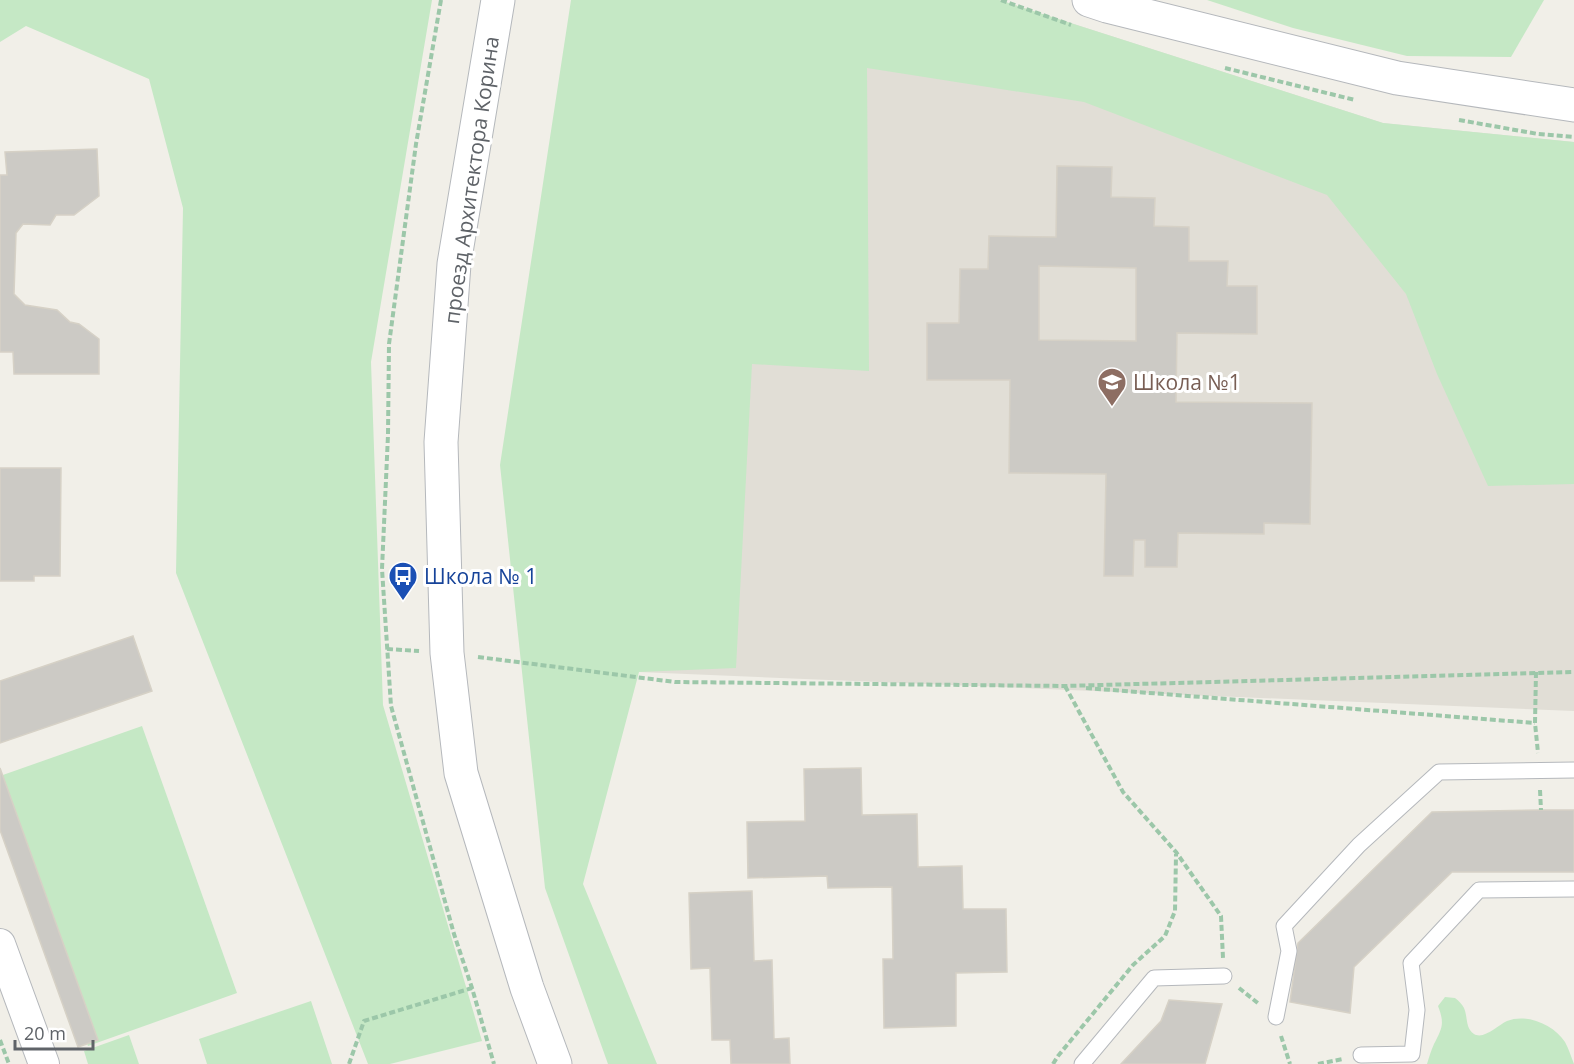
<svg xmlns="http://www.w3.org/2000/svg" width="1574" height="1064" font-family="'Open Sans',sans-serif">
	<rect width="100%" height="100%" fill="#f1efe8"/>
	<path fill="#e1ded6" d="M667,0H999L1383,123L1574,142V711L639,672Z"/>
	<g fill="#c5e8c5">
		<path d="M0,0H432L371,362L383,705L482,1041L390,1064H368L176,573L183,208L149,79L26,26L0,42Z"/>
		<path d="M571,0H999L1383,123L1574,142V484L1488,486L1437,374L1406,294L1327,195L1084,102L867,68L869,371L752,364L736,668L639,672L583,884L657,1064H608L545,888L500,465Z"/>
		<path d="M1207,0H1544L1511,57L1407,56L1293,28Z"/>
		<path d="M142,726L237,993L88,1046L0,799V776Z"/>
		<path d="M1445,997L1455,998C1459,1001 1462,1004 1464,1008C1468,1017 1465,1028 1474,1034C1484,1040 1498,1025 1507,1021C1527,1013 1554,1025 1565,1042C1569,1049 1571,1057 1574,1064H1427C1429,1057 1431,1051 1434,1044C1442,1028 1445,1024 1438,1006Z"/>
		<path d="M311,1001L332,1064H207L199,1039Z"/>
		<path d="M129,1035L139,1064H88L84,1051Z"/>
	</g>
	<g fill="#cccac5" stroke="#d6d1c6" stroke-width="1.5" fill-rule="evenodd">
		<path d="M97,149L99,196L74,215H56L50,225L23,224L16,233L14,294L25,305L57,310L70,322L79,324L99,339V374H14L13,352H0V175H7L5,152Z"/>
		<path d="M1057,166L1112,167L1111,197L1155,198L1154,226L1189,227V261H1228L1227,286H1257V334L1177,333L1176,402L1312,403L1310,524L1264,523V534L1178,533L1177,567H1145V540H1134L1133,576H1104L1106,474L1009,473L1010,380H927V323H959L960,269H988L989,236L1056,237ZM1039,266L1136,268V341L1039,340Z"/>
		<path d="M0,468H61L60,576H34V581H0Z"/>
		<path d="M133,636L152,691L0,743V681Z"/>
		<path d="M0,768L98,1040L78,1047L0,830Z"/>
		<path d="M861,768L862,815L917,814L918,867L962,866L963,909H1006L1007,972L956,973V1026L884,1028L883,959H893L892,887L828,888L827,876L748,878L747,822L805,821L804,769Z"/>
		<path d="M1541,810H1574V872H1452L1354,967L1350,1013L1290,1002L1298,943L1432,812Z"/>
		<path d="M752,891L754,961L772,960L774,1039L789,1038L790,1064H731L730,1040H712L710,968L691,969L689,893Z"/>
		<path d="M1169,1000L1222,1004L1205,1064H1121L1161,1021Z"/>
	</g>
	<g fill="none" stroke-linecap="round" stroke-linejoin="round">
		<g stroke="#b5b8bc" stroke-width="17">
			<g id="service">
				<path d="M1276,1017L1289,951L1284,926L1359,845L1439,772L1574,770"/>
				<path d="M1361,1055L1412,1054L1417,1010L1411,963L1479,890L1574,889"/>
				<path d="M1082,1064L1154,978L1224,976"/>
			</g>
		</g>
		<g stroke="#b5b8bc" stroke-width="32">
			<path id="minor" d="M0,944L44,1064"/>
		</g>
		<g stroke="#b5b8bc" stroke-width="35">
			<g id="tertiary">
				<path d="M498,0L454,264L441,442L447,653L461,773L527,988L555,1064"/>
				<path d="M1089,0L1107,6L1397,78L1574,105"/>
			</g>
		</g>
		<g stroke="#9cc7a9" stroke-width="4" stroke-dasharray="6 3" stroke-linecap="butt">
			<path d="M441,0L416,144L389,344L388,435L382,569L391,706L454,934L472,988L494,1064"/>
			<path d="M1001,0L1071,25"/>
			<path d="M1225,68L1355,100"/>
			<path d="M1459,120L1538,134L1574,137"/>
			<path d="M387,649L419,651"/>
			<path d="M478,657L675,682L1065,686L1574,672"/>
			<path d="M1536,672L1535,723L1538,753"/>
			<path d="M1065,686L1123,792L1176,852L1221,916L1223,958"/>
			<path d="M1086,688L1535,723"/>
			<path d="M1540,790L1541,810"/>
			<path d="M1239,988L1259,1004"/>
			<path d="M1281,1036L1290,1064"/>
			<path d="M0,1040L9,1064"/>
			<path d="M349,1064L364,1021L472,988"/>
			<path d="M1053,1064L1058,1056L1133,965L1165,936L1175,911L1176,854"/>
			<path d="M1318,1064L1343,1059"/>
		</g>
		<use href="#service" stroke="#fff" stroke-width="15"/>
		<use href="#minor" stroke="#fff" stroke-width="30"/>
		<use href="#tertiary" stroke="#fff" stroke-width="33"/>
	</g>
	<defs>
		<g id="school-pin" transform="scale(1.5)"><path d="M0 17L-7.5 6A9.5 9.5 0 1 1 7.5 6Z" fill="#8d6e63" stroke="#fff"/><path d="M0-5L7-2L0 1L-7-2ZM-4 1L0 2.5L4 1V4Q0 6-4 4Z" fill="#fff"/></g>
		<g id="bus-pin" transform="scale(1.5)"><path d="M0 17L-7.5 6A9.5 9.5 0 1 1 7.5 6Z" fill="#1a4fb4" stroke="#fff"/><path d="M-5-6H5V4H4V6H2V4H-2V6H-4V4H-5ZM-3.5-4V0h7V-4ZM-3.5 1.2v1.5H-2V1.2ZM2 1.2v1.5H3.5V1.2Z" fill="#fff"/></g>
	</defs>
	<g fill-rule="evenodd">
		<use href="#school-pin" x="1112" y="382"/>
		<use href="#bus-pin" x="403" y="576"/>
	</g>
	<g text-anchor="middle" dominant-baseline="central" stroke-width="6" stroke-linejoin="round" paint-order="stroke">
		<g font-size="21" fill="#5f6368" stroke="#fff">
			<text transform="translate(471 180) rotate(-82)">проезд Архитектора Корина</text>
		</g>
		<g font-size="21" fill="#785e54" stroke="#fff" text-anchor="start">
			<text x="1133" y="382">Школа №1</text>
		</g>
		<g font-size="21" fill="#164399" stroke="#fff" text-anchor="start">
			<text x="424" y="576">Школа № 1</text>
		</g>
	</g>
	<path d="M15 1040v9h78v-9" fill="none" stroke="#5f6368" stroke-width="3"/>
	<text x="24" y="1040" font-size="18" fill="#5f6368" stroke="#ffffff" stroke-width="4.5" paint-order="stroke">20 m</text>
</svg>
